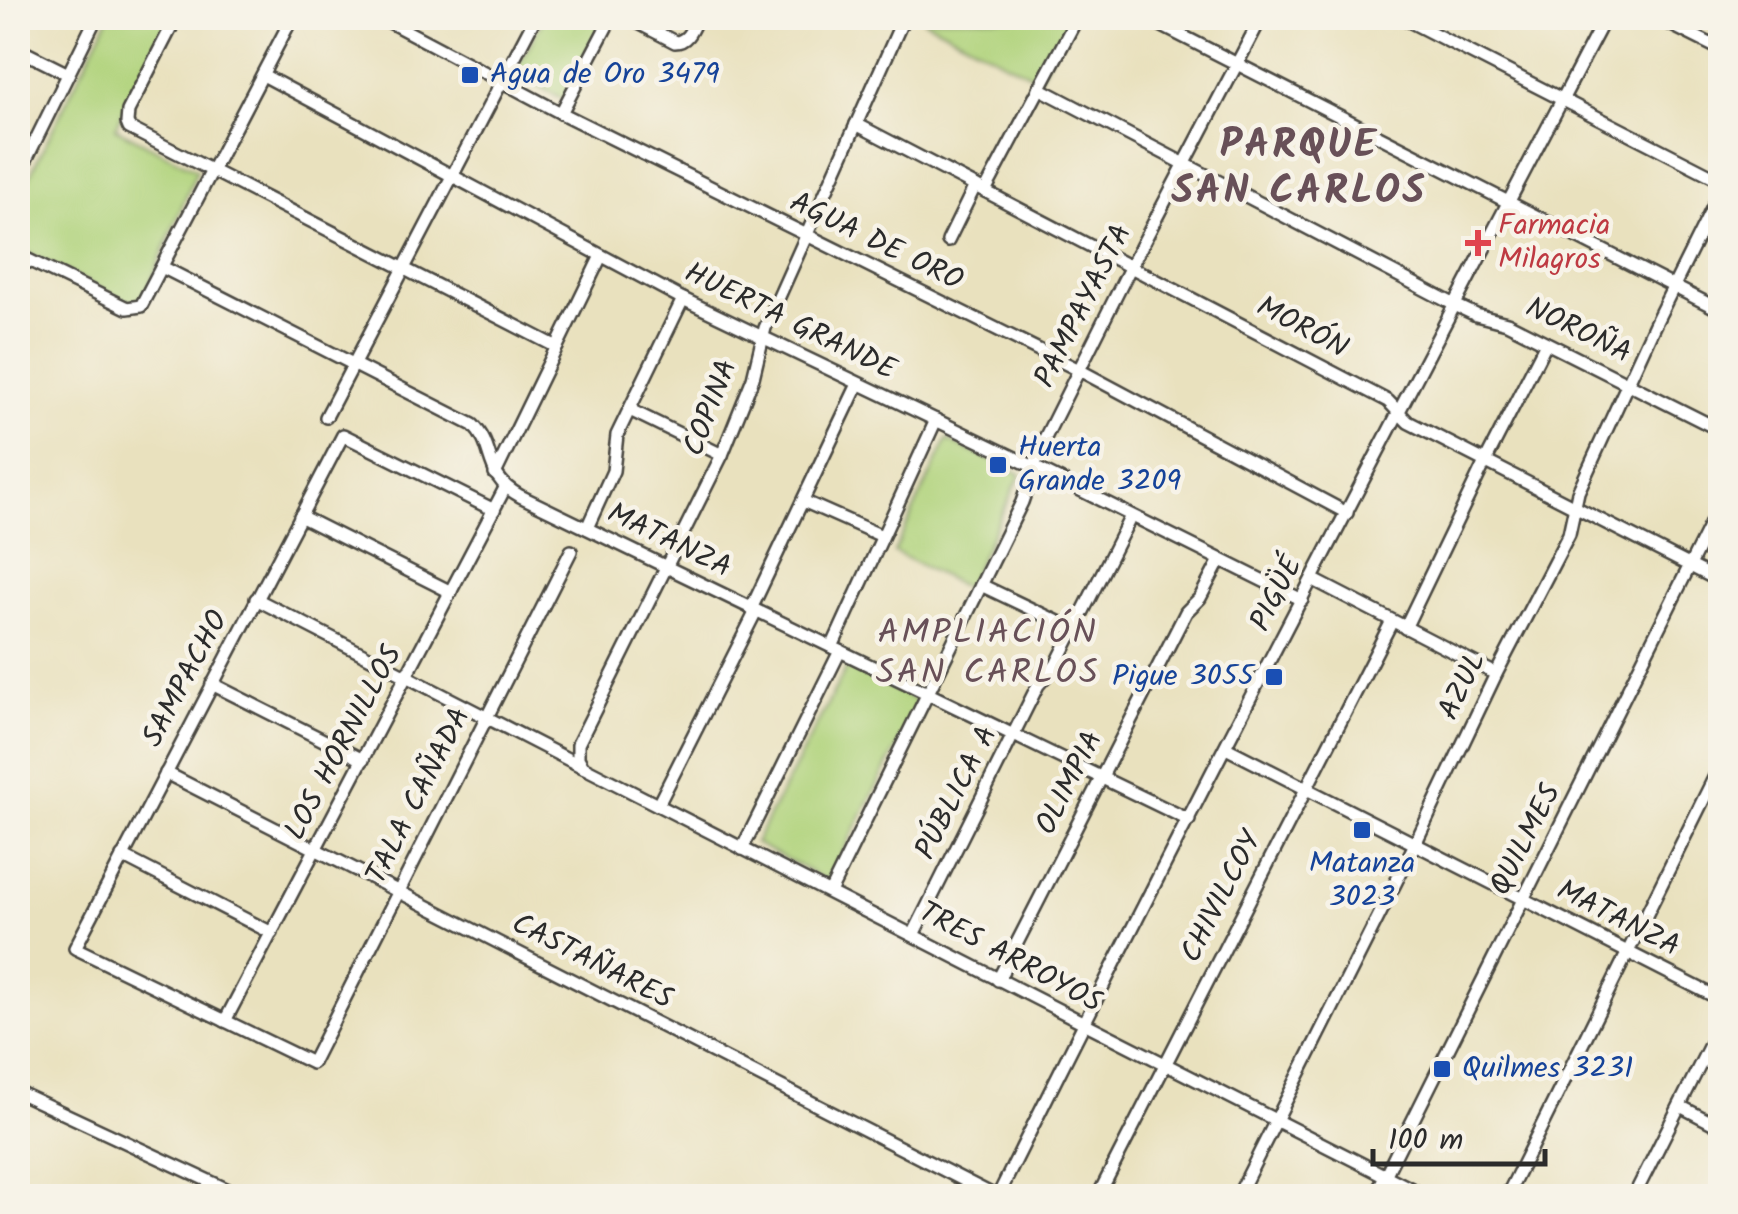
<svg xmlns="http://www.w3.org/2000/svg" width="1738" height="1214" font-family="Kalam,sans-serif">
	<rect width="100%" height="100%" fill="#f7f3e8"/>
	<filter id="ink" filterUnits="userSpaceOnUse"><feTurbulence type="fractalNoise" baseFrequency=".01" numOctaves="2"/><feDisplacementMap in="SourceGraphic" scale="20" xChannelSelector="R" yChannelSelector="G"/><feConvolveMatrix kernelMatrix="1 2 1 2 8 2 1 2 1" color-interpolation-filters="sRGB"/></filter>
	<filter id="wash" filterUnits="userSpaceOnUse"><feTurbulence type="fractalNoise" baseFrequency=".0048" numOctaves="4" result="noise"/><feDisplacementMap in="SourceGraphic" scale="40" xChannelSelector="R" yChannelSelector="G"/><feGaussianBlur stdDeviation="2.25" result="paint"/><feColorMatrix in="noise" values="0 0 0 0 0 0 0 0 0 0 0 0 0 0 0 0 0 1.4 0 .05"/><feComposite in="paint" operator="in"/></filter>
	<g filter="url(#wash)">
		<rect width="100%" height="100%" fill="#e9e1be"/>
		<g fill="#b0d37c" stroke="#6e7f54" stroke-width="2.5">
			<path d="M108,18H170L115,128L197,170L141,306L125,301L18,248V199Z"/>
			<path d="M544,18H610L567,101L514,74Z"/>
			<path d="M927,18H1070L1039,79L924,20Z"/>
			<path d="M947,440L1021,474L966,588L894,552Z"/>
			<path d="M848,665L920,703L828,881L755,843Z"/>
		</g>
	</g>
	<g filter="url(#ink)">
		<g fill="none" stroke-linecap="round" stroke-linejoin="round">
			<g stroke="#484641" stroke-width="16">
				<g id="street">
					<path d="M176,18L128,111L127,123L129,128L557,347"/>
					<path d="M382,18L561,113L1079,370L1347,513"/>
					<path d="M629,18L675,42C688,42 692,28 697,18"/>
					<path d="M908,18L901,24L765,328L753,378L722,455L578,744V758L583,767C863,910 1144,1054 1425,1196"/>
					<path d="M1147,18L1720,310"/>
					<path d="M1403,18L1720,180"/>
					<path d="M1658,18L1720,49"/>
					<path d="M18,49L68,74"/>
					<path d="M263,75L683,299L1034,467L1302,600"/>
					<path d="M1039,88L1455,305L1476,315L1507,323L1720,430"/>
					<path d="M561,113L611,18"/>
					<path d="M856,124L1388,401L1408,422L1720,581"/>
					<path d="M18,176L96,18"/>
					<path d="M985,191L1077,18"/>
					<path d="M948,241L975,186"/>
					<path d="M18,255L127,308L141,306L292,18"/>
					<path d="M162,267L473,425C497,449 482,475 520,496L1189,820"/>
					<path d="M630,410L722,455"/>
					<path d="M326,417L535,18"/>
					<path d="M495,474L601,256"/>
					<path d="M803,501L882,536"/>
					<path d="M494,510L343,435L75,948L312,1063L571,551"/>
					<path d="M300,516L451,592"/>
					<path d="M587,528L613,471L617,435L683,299"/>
					<path d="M1312,579L1496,674"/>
					<path d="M981,585L1073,629"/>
					<path d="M256,599L583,767"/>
					<path d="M751,609L858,384"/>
					<path d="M1405,628L1485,462L1546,343"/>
					<path d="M832,647L936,420"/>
					<path d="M212,684L363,760"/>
					<path d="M1226,748L1720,999"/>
					<path d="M166,773L995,1196"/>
					<path d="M658,805L756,611"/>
					<path d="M742,849L840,651"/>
					<path d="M122,856L272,933"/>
					<path d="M830,892L1022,502L1043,442L1131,266L1261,18"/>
					<path d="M913,935L1038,685L1056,665L1131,516"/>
					<path d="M998,980L1186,612L1200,598L1220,560"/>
					<path d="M225,1021L505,488"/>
					<path d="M18,1092L241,1196"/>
					<path d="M1680,1106L1720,1127"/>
					<path d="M998,1196C1194,800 1400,409 1605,18"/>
					<path d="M1098,1196L1392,621"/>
					<path d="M1238,1196L1415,844L1496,674L1569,534L1578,492L1654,326L1720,193"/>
					<path d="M1375,1196L1720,505"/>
					<path d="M1507,1196L1720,766"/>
					<path d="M1634,1196L1720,1025"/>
				</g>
			</g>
			<use href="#street" stroke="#fff" stroke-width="11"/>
		</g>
	</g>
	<g fill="#1a4fb4" stroke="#f7f3e8" stroke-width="4">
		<rect x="460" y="65" width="20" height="20" rx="5"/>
		<rect x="988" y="455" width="20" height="20" rx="5"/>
		<rect x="1264" y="667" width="20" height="20" rx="5"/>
		<rect x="1352" y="820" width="20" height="20" rx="5"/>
		<rect x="1432" y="1059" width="20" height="20" rx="5"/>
	</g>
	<path fill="#e0444e" stroke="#f7f3e8" stroke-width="4" d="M1473 228h10v10h10v10h-10v10h-10v-10h-10v-10h10z"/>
	<g text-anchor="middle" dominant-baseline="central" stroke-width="9" stroke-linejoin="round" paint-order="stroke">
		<g font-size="30" fill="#164399" stroke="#f7f3e8" text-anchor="start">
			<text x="490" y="75">Agua de Oro 3479</text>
			<text x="1018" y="448">Huerta<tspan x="1018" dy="34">Grande 3209</tspan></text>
			<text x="1254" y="677" text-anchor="end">Pigue 3055</text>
			<text x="1362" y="864" text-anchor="middle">Matanza<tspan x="1362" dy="34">3023</tspan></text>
			<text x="1462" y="1069">Quilmes 3231</text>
		</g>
		<g font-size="30" fill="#be3a42" stroke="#f7f3e8" text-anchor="start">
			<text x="1498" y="226">Farmacia<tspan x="1498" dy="34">Milagros</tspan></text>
		</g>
		<g font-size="30" fill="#2b2b2b" stroke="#f7f3e8">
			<text transform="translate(876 242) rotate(26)">AGUA DE ORO</text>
			<text transform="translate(1084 306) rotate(-63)">PAMPAYASTA</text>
			<text transform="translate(790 322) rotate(26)">HUERTA GRANDE</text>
			<text transform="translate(1302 328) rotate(28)">MORÓN</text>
			<text transform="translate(1578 331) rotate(26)">NOROÑA</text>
			<text transform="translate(711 408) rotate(-69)">COPINA</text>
			<text transform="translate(669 541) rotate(26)">MATANZA</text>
			<text transform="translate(1277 594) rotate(-63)">PIGÜÉ</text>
			<text transform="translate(186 679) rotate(-62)">SAMPACHO</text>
			<text transform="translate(1463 686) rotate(-64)">AZUL</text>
			<text transform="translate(344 743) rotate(-62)">LOS HORNILLOS</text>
			<text transform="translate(1070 783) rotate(-63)">OLIMPIA</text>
			<text transform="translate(957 793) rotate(-63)">PÚBLICA A</text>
			<text transform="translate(419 796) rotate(-63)">TALA CAÑADA</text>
			<text transform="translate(1526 840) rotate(-63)">QUILMES</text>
			<text transform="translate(1222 897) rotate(-63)">CHIVILCOY</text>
			<text transform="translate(1618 919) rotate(27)">MATANZA</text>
			<text transform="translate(1010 958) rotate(28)">TRES ARROYOS</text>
			<text transform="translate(592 962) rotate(27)">CASTAÑARES</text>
		</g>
		<g font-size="35" letter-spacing="2.5" fill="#685058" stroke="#f7f3e8">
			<text x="988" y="634">AMPLIACIÓN<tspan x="988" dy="40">SAN CARLOS</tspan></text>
		</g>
		<g font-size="40" font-weight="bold" letter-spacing="2.5" fill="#685058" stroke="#f7f3e8">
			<text x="1299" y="146">PARQUE<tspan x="1299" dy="46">SAN CARLOS</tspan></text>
		</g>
	</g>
	<rect width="1738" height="1214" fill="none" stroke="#f7f3e8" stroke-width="60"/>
	<path d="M1373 1149v15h172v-15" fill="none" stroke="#2b2b2b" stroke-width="5"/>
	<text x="1388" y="1149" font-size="30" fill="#2b2b2b" stroke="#f7f3e8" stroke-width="8" paint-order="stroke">100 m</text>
</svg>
